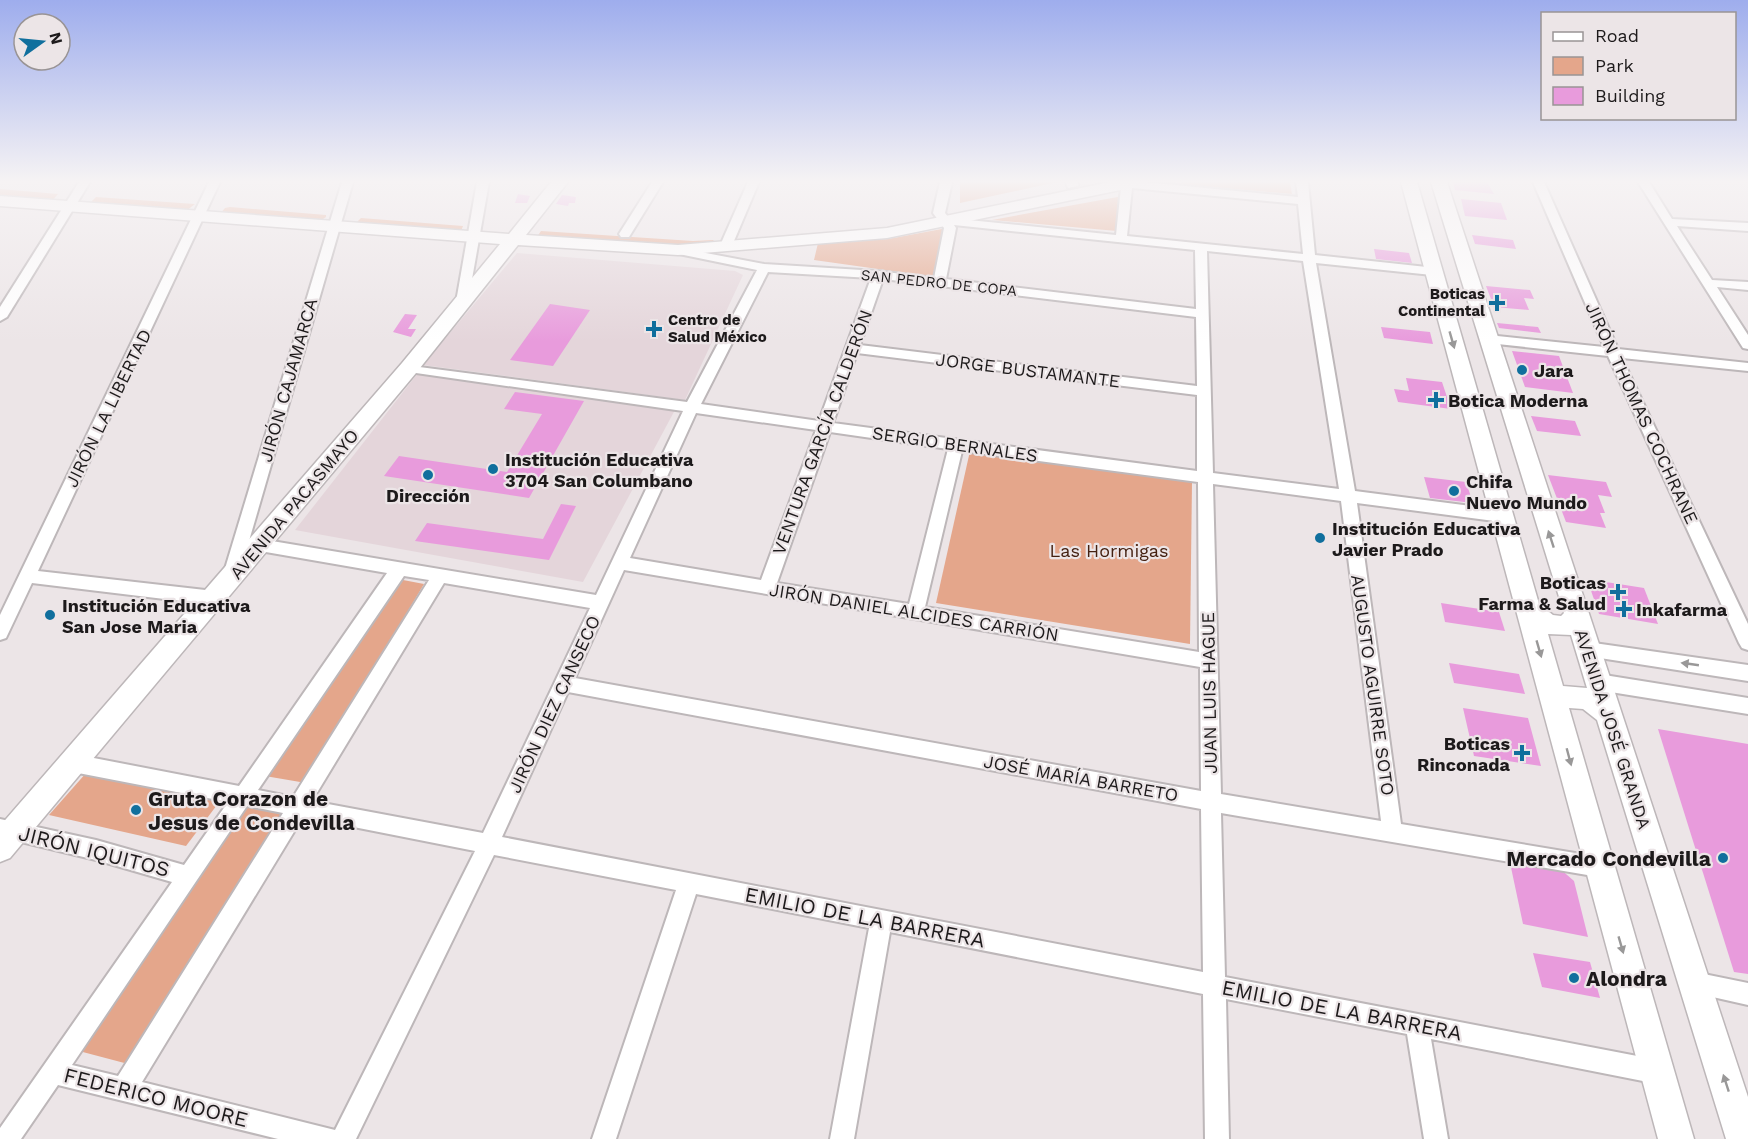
<svg xmlns="http://www.w3.org/2000/svg" width="1748" height="1139" font-family="'Work Sans',sans-serif">
	<rect width="100%" height="100%" fill="#ece5e7"/>
	<g fill="#e4d5da">
		<path d="M517,253L735,271L743,275L685,400L423,365Z"/>
		<path d="M418,373L676,408L583,582L295,530Z"/>
	</g>
	<g fill="#e4a68b">
		<path d="M960,182H1057L960,203Z"/>
		<path d="M1187,182H1290L1292,194L1176,184Z"/>
		<path d="M0,189L58,194L52,201L0,196Z"/>
		<path d="M1123,196L1117,231L992,220Z"/>
		<path d="M96,197L195,204L186,211L89,204Z"/>
		<path d="M230,207L326,215V217L320,221L220,214L225,208Z"/>
		<path d="M361,218L463,226L461,231L355,224Z"/>
		<path d="M947,228L935,277L814,260L818,243L888,239Z"/>
		<path d="M541,231L693,241L713,240L715,242L714,244L690,246L537,237Z"/>
		<path d="M970,451L1192,482L1190,644L936,603Z"/>
		<path d="M403,580L424,584L306,783L265,776Z"/>
		<path d="M87,772L220,801L186,846L49,815Z"/>
		<path d="M245,806L287,813L132,1065L79,1051Z"/>
	</g>
	<g fill="#e89bdc">
		<path d="M1453,182H1487L1494,194L1455,190Z"/>
		<path d="M518,194L530,196L527,203H515Z"/>
		<path d="M562,195L576,197L575,203H569L568,206L556,204Z"/>
		<path d="M1461,199L1501,203L1507,220L1465,216Z"/>
		<path d="M1472,235L1513,240L1516,249L1475,244Z"/>
		<path d="M1374,249L1409,253L1412,263L1376,259Z"/>
		<path d="M1486,286L1530,290L1534,299L1524,298L1529,310L1494,307Z"/>
		<path d="M550,304L590,310L553,366L510,360Z"/>
		<path d="M405,314L417,315L408,329H416L411,337L393,332Z"/>
		<path d="M1497,323L1538,327L1541,333L1499,328Z"/>
		<path d="M1381,327L1430,332L1433,344L1384,338Z"/>
		<path d="M1512,351L1559,356L1573,393L1525,387Z"/>
		<path d="M1406,378L1442,382L1451,409L1398,402L1394,389L1409,391Z"/>
		<path d="M515,392L584,401L529,498L384,476L399,456L507,472L542,414L504,409Z"/>
		<path d="M1531,416L1575,421L1581,436L1537,431Z"/>
		<path d="M1548,475L1606,482L1612,497L1598,495L1605,513H1600L1606,528L1566,522Z"/>
		<path d="M1424,477L1466,482L1473,503L1430,498Z"/>
		<path d="M561,504L576,506L549,560L415,541L427,523L543,539Z"/>
		<path d="M1587,579L1644,588L1658,624L1599,614Z"/>
		<path d="M1441,603L1499,612L1505,631L1445,622Z"/>
		<path d="M1449,663L1519,674L1525,694L1454,683Z"/>
		<path d="M1463,708L1528,718L1541,766L1474,756Z"/>
		<path d="M1658,729L1748,744V974L1734,972Z"/>
		<path d="M1509,858L1558,867L1574,881L1588,937L1523,924Z"/>
		<path d="M1533,953L1590,962L1600,998L1542,987Z"/>
	</g>
	<g fill="none" stroke-linecap="round" stroke-linejoin="round">
		<g stroke="#bdb7b9" stroke-width="4">
			<g id="street">
				<path d="M79,182H90L7,317L0,321V307Z"/>
				<path d="M209,182H220L38,571L214,591L220,593L222,598L220,603L214,605L32,583L6,638L0,640V615Z"/>
				<path d="M342,182H353L240,572L238,577H226L224,572Z"/>
				<path d="M477,182H489L468,302L462,306L456,302Z"/>
				<path d="M652,182H663L629,237H621L619,234Z"/>
				<path d="M748,182H759L731,248L721,251L719,248Z"/>
				<path d="M940,182H952L945,213L949,218L1116,235L1121,187L1113,185L1112,182H1144L1298,197L1296,182H1308L1315,255L1436,268L1438,271L1432,275L1316,263L1355,491L1502,510L1510,516L1502,522L1357,503L1401,824L1599,857L1606,860L1609,867L1606,874L1599,877L1221,813L1225,977L1658,1060L1666,1064L1670,1072L1666,1080L1658,1084L1431,1039L1448,1139H1424L1407,1034L1226,999L1229,1139H1205L1203,994L890,932L854,1139H830L869,928L696,894L616,1139H592L676,890L494,855L356,1139H278L58,1085L21,1139H0V1128L172,882L96,860L0,837V819L96,840L184,865L228,802L73,772L66,769L63,763L66,757L73,754L239,786L387,573L260,551L254,549L252,545L254,541L260,539L596,595L683,411L409,372L402,368L404,365L687,402L757,270L674,253V247L764,264L878,271L934,278L944,228L933,213ZM1132,188L1298,204L1303,254L1127,236ZM954,225L1195,250L1196,309L946,279L956,228ZM1207,251L1303,261L1339,489L1213,473ZM768,272L871,278L819,421L701,404ZM883,279L1196,317L1197,386L860,345ZM857,353L1197,395V471L833,423ZM696,413L816,430L761,580L630,558ZM830,432L948,449L909,604L777,583ZM962,451L1198,482L1199,652L925,607ZM1213,484L1341,501L1381,821L1221,794ZM624,570L1200,667L1201,791L575,678ZM404,576L429,580L293,797L258,790ZM444,583L590,608L483,833L312,801ZM568,692L1201,809L1203,972L502,837ZM247,806L283,813L118,1076L72,1065ZM303,817L475,851L335,1130L142,1082Z"/>
				<path d="M1066,182H1078V186L1068,188Z"/>
				<path d="M1533,182H1544L1618,349L1748,363V371L1622,358L1748,624V650L1742,648L1739,643L1608,356L1488,343L1481,339L1488,335L1604,347Z"/>
				<path d="M1638,182H1649L1672,219L1748,223V231L1677,226L1712,280L1748,282V290L1717,287L1748,335V349L1743,348Z"/>
				<path d="M1587,642L1748,665V681L1587,656L1581,654L1578,649L1581,644Z"/>
				<path d="M1598,674L1748,698V714L1598,690L1592,687L1589,682L1592,677Z"/>
				<path d="M1694,972L1748,983V1005L1686,991L1683,983L1686,975Z"/>
			</g>
		</g>
		<g stroke="#bdb7b9" stroke-width="3">
			<g id="secondary">
				<path d="M551,182H568L526,235L678,245L887,228L1110,182H1143L1135,187L887,238L678,255L518,245L416,373L10,858L0,862V826L402,363L500,244L0,206V196L509,234Z"/>
				<path d="M1401,182H1417L1539,604L1553,615L1561,616L1564,613L1431,182H1447L1748,1097V1139H1726L1597,720L1583,709L1569,708L1694,1139H1658ZM1548,634L1571,635L1587,688L1563,686Z"/>
			</g>
		</g>
		<use href="#street" fill="#fff" fill-rule="evenodd"/>
		<use href="#secondary" fill="#fff" fill-rule="evenodd"/>
	</g>
	<defs><path id="oneway-solid" d="M-6-.8H1V-3.2L6.5 0L1 3.2V.8H-6Z" transform="scale(1.5)"/></defs>
	<g fill="#999898">
		<use href="#oneway-solid" transform="translate(1452 340) rotate(74)"/>
		<use href="#oneway-solid" transform="translate(1551 539) rotate(-108)"/>
		<use href="#oneway-solid" transform="translate(1539 649) rotate(74)"/>
		<use href="#oneway-solid" transform="translate(1690 664) rotate(-172)"/>
		<use href="#oneway-solid" transform="translate(1569 757) rotate(75)"/>
		<use href="#oneway-solid" transform="translate(1621 945) rotate(74)"/>
		<use href="#oneway-solid" transform="translate(1726 1083) rotate(-108)"/>
	</g>
	<linearGradient id="sky" x2="0" y2="1"><stop stop-color="#9eaded"/><stop offset="0.53" stop-color="#f6f3f4"/><stop offset="1" stop-color="#f6f3f4" stop-opacity="0"/></linearGradient>
	<rect width="1748" height="342" fill="url(#sky)"/>
	<g fill="#106f9d" stroke="#ece5e7" stroke-width="2">
		<path d="M1494 294h6v6h6v6h-6v6h-6v-6h-6v-6h6z"/>
		<path d="M651 320h6v6h6v6h-6v6h-6v-6h-6v-6h6z"/>
		<circle cx="1522" cy="370" r="6"/>
		<path d="M1433 391h6v6h6v6h-6v6h-6v-6h-6v-6h6z"/>
		<circle cx="493" cy="469" r="6"/>
		<circle cx="428" cy="475" r="6"/>
		<circle cx="1454" cy="491" r="6"/>
		<circle cx="1320" cy="538" r="6"/>
		<path d="M1615 583h6v6h6v6h-6v6h-6v-6h-6v-6h6z"/>
		<path d="M1621 600h6v6h6v6h-6v6h-6v-6h-6v-6h6z"/>
		<circle cx="50" cy="615" r="6"/>
		<path d="M1519 744h6v6h6v6h-6v6h-6v-6h-6v-6h6z"/>
		<circle cx="136" cy="810" r="6"/>
		<circle cx="1723" cy="858" r="6"/>
		<circle cx="1574" cy="978" r="6"/>
	</g>
	<g text-anchor="middle" dominant-baseline="central" stroke-width="4.5" stroke-linejoin="round" paint-order="stroke">
		<g font-size="15" fill="#1d1a1b" stroke="#ece5e7">
			<text transform="translate(939 283) rotate(6)">SAN PEDRO DE COPA</text>
		</g>
		<g font-size="15" font-weight="bold" fill="#1d1a1b" stroke="#ece5e7" text-anchor="end">
			<text x="1485" y="294">Boticas<tspan x="1485" dy="17">Continental</tspan></text>
			<text x="668" y="320" text-anchor="start">Centro de<tspan x="668" dy="17">Salud México</tspan></text>
		</g>
		<g font-size="18" fill="#1d1a1b" stroke="#ece5e7">
			<text transform="translate(1028 370) rotate(7)">JORGE BUSTAMANTE</text>
			<text transform="translate(288 380) rotate(-74)">JIRÓN CAJAMARCA</text>
			<text transform="translate(108 408) rotate(-64)">JIRÓN LA LIBERTAD</text>
			<text transform="translate(1642 413) rotate(65)">JIRÓN THOMAS COCHRANE</text>
			<text transform="translate(822 432) rotate(-70)">VENTURA GARCÍA CALDERÓN</text>
			<text transform="translate(955 444) rotate(8)">SERGIO BERNALES</text>
			<text transform="translate(294 504) rotate(-50)">AVENIDA PACASMAYO</text>
			<text transform="translate(914 612) rotate(9)">JIRÓN DANIEL ALCIDES CARRIÓN</text>
			<text transform="translate(1373 685) rotate(82)">AUGUSTO AGUIRRE SOTO</text>
			<text transform="translate(1209 693) rotate(-91)">JUAN LUIS HAGUE</text>
			<text transform="translate(554 704) rotate(-65)">JIRÓN DIEZ CANSECO</text>
			<text transform="translate(1613 729) rotate(72)">AVENIDA JOSÉ GRANDA</text>
			<text transform="translate(1081 778) rotate(10)">JOSÉ MARÍA BARRETO</text>
		</g>
		<g font-size="18" font-weight="bold" fill="#1d1a1b" stroke="#ece5e7" text-anchor="start">
			<text x="1534" y="370">Jara</text>
			<text x="1448" y="400">Botica Moderna</text>
			<text x="505" y="459">Institución Educativa<tspan x="505" dy="21">3704 San Columbano</tspan></text>
			<text x="1466" y="481">Chifa<tspan x="1466" dy="21">Nuevo Mundo</tspan></text>
			<text x="428" y="495" text-anchor="middle">Dirección</text>
			<text x="1332" y="528">Institución Educativa<tspan x="1332" dy="21">Javier Prado</tspan></text>
			<text x="1606" y="582" text-anchor="end">Boticas<tspan x="1606" dy="21">Farma &amp; Salud</tspan></text>
			<text x="62" y="605">Institución Educativa<tspan x="62" dy="21">San Jose Maria</tspan></text>
			<text x="1636" y="609">Inkafarma</text>
			<text x="1510" y="743" text-anchor="end">Boticas<tspan x="1510" dy="21">Rinconada</tspan></text>
		</g>
		<g font-size="18" fill="#452111" stroke="#ece5e7">
			<text x="1109" y="550">Las Hormigas</text>
		</g>
		<g font-size="21" font-weight="bold" fill="#1d1a1b" stroke="#ece5e7" text-anchor="start">
			<text x="148" y="798">Gruta Corazon de<tspan x="148" dy="24">Jesus de Condevilla</tspan></text>
			<text x="1711" y="858" text-anchor="end">Mercado Condevilla</text>
			<text x="1586" y="978">Alondra</text>
		</g>
		<g font-size="21" fill="#1d1a1b" stroke="#ece5e7">
			<text transform="translate(94 851) rotate(14)">JIRÓN IQUITOS</text>
			<text transform="translate(865 917) rotate(11)">EMILIO DE LA BARRERA</text>
			<text transform="translate(1342 1010) rotate(11)">EMILIO DE LA BARRERA</text>
			<text transform="translate(156 1097) rotate(14)">FEDERICO MOORE</text>
		</g>
	</g>
	<rect x="1541" y="12" width="195" height="108" fill="#ece5e7" stroke="#999495" stroke-width="1.5"/>
	<rect x="1553" y="32" width="30" height="9" fill="#ffffff" stroke="#999495" stroke-width="1.5"/>
	<text x="1595" y="42" font-size="18" fill="#1d1a1b">Road</text>
	<rect x="1553" y="57" width="30" height="18" fill="#e4a68b" stroke="#999495" stroke-width="1.5"/>
	<text x="1595" y="72" font-size="18" fill="#1d1a1b">Park</text>
	<rect x="1553" y="87" width="30" height="18" fill="#e89bdc" stroke="#999495" stroke-width="1.5"/>
	<text x="1595" y="102" font-size="18" fill="#1d1a1b">Building</text>
	<g transform="translate(42 42) rotate(75)"><circle r="28" fill="#ece5e7" stroke="#999495" stroke-width="1.5"/>
	<path d="M0-4.5L10 22L0 15L-10 22Z" fill="#106f9d"/>
	<text y="-9" font-size="16" font-weight="bold" text-anchor="middle" fill="#1d1a1b">N</text>
	</g>
</svg>
